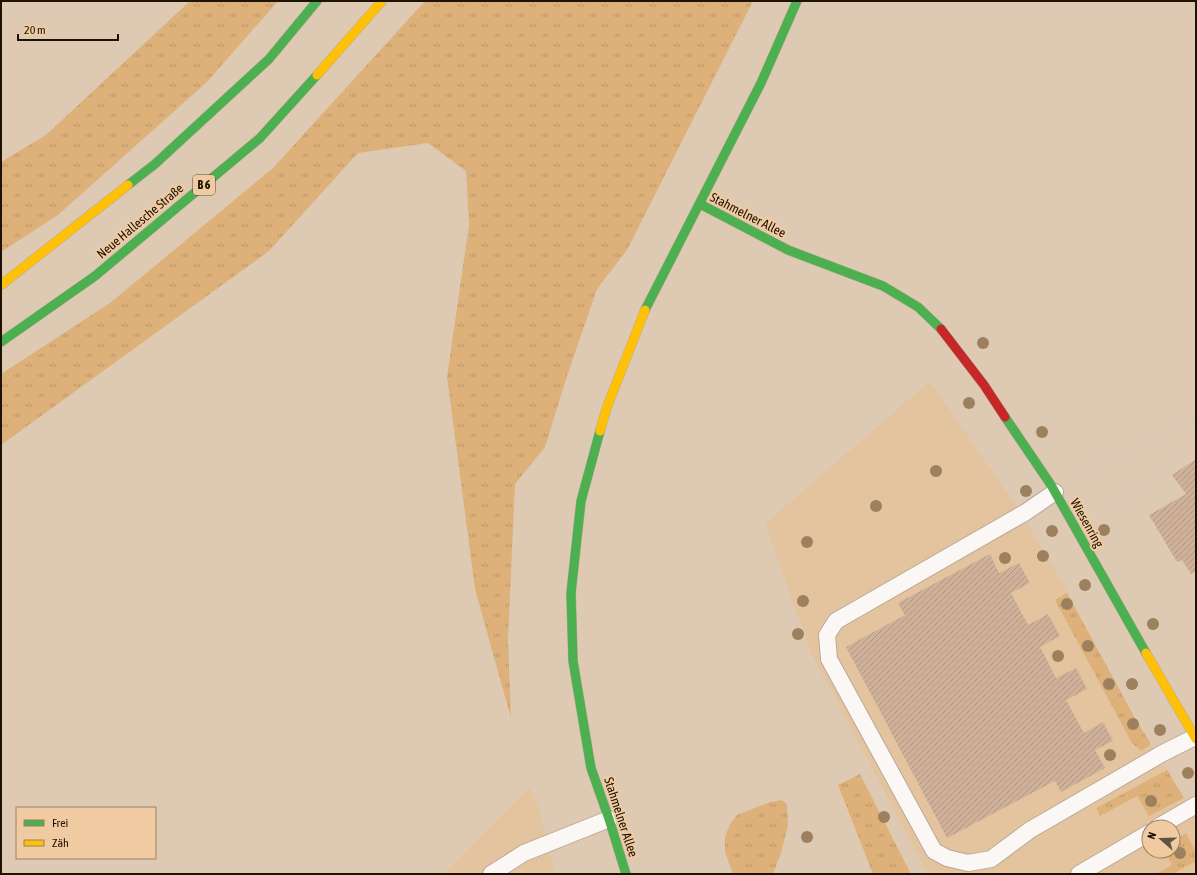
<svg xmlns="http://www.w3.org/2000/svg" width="1197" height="875" font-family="'Asap Condensed',sans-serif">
	<defs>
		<pattern id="grass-tufts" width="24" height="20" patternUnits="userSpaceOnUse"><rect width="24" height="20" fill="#ddb179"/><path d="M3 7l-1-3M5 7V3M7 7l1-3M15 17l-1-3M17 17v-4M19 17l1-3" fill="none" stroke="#bd9767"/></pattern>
		<pattern id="building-hatch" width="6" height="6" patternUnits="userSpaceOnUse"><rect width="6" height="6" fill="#cfb098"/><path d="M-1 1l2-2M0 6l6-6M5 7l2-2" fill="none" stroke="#b19681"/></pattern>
	</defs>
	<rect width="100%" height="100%" fill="#decab3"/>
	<g fill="#e4c49f" fill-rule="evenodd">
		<path d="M930,381L1023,516L1061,581L1136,720L1196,816V874H928L811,653L765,524ZM1149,827H1173V851H1149Z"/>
		<path d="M529,787L539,809L549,852L557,874H444Z"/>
	</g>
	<g fill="url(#grass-tufts)">
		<path d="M190,1H278L207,82L58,215L1,252V162L46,135Z"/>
		<path d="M425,1H753L627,250L597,289L567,376L545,447L515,484L508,639L511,718L475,589L447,377L469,225L466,171L428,143L358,153L269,251L1,445V374L110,303L273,168Z"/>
		<path d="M1067,593L1136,720L1151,744L1141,751L1132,743L1055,600Z"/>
		<path d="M1167,770L1184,798L1149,816L1137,796L1100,816L1096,808Z"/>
		<path d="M860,774L911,874H873L838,785Z"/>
		<path d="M782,800L787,804L788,825L781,853L773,874H733L725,852V837L730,824L737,815L770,802Z"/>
		<path d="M1186,833L1196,852V861L1173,874H1156L1172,865L1165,851H1173V840Z"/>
	</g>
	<g fill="url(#building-hatch)">
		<path d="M1196,459V571L1191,574L1182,560L1177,562L1149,515L1186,494L1172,475Z"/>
		<path d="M990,554L999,573L1019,563L1030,583L1011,593L1028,625L1048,614L1060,636L1040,647L1056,678L1076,668L1087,689L1066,700L1084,733L1103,722L1113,741L1095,750L1105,768L1061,792L1055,781L947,838L846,647L905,615L898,603Z"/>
	</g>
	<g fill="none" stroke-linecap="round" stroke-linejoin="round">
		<g stroke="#b9a997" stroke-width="18">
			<g id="lane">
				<path d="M1055,492L1026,512L836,621L827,635L829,659L934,851L947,858L968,863L991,859L1030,830L1163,753L1195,737"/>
				<path d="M1158,827L1196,805"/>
				<path d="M491,874L524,853L609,819"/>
				<path d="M1079,874L1149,833"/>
			</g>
		</g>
		<g stroke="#b9a997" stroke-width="10">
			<g id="fast">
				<path d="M128,185L155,164L269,59L317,1"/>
				<path d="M700,204L788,250L883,286L918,307L941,329"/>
				<path d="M645,310L761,83L797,1"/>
				<path d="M1,342L95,276L260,138L317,75"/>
				<path d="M1005,417L1051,485L1146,653"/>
				<path d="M600,431L581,501L571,593L573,661L591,768L609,819L626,874"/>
			</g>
		</g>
		<g stroke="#b9a997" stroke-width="10">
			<g id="slow">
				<path d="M317,75L382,1"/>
				<path d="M1,285L128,185"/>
				<path d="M600,431L607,407L645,310"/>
				<path d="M1146,653L1196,739"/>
			</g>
		</g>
		<g stroke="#b9a997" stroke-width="10">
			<path id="jam" d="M941,329L984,385L1005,417"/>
		</g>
		<g stroke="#d0cac2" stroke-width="2.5" stroke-dasharray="2 3" stroke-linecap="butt">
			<path d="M1077,473L1196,420"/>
			<path d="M1104,511L1182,459L1186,466"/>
			<path d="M1186,663L1196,656"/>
		</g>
		<use href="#lane" stroke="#faf7f4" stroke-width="16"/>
		<use href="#fast" stroke="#4caf50" stroke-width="9"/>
		<use href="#slow" stroke="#ffc107" stroke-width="9"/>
		<use href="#jam" stroke="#c62828" stroke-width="9"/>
	</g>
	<g fill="#9d815e">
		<circle cx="983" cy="343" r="6"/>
		<circle cx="969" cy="403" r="6"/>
		<circle cx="1042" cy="432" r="6"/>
		<circle cx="936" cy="471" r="6"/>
		<circle cx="1026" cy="491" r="6"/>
		<circle cx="876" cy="506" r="6"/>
		<circle cx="1104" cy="530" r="6"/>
		<circle cx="1052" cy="531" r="6"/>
		<circle cx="807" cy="542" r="6"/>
		<circle cx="1043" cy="556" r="6"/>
		<circle cx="1005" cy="558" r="6"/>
		<circle cx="1085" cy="585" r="6"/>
		<circle cx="803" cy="601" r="6"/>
		<circle cx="1067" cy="604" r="6"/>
		<circle cx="1153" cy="624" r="6"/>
		<circle cx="798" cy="634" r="6"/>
		<circle cx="1088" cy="646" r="6"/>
		<circle cx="1058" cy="656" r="6"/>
		<circle cx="1109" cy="684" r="6"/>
		<circle cx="1132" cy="684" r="6"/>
		<circle cx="1133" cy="724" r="6"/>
		<circle cx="1160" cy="730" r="6"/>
		<circle cx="1110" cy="755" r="6"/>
		<circle cx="1188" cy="773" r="6"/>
		<circle cx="1151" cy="801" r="6"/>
		<circle cx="884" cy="817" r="6"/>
		<circle cx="807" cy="837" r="6"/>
		<circle cx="1180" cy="853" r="6"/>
	</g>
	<g text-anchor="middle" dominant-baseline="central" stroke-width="4" stroke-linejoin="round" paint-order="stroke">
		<rect fill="#f0cba1" stroke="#5d4a32" stroke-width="1" x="193" y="175" width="22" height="20" rx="3"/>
		<g font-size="12" font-weight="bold" fill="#1e1203">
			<text x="204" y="185">B 6</text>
		</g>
		<g font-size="13" fill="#1e1203" stroke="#f0cba1">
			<text transform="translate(748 215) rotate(27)">Stahmelner Allee</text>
			<text transform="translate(140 221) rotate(-40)">Neue Hallesche Straße</text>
			<text transform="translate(1087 523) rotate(61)">Wiesenring</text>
			<text transform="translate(621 817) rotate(72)">Stahmelner Allee</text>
		</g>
	</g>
	<rect width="1197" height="875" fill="none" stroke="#1e1203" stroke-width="4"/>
	<rect x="16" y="807" width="140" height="52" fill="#f0cba1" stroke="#9c8162"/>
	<rect x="24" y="820" width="20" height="6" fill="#4caf50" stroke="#9c8162"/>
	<text x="52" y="827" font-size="12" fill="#1e1203">Frei</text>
	<rect x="24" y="840" width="20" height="6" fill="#ffc107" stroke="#9c8162"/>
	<text x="52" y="847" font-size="12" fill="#1e1203">Zäh</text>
	<g transform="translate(1161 839) rotate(290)"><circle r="19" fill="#f0cba1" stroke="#9c8162"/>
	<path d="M0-3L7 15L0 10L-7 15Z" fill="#615241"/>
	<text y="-6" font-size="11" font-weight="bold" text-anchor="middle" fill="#1e1203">N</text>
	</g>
	<path d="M18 34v6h100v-6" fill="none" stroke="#1e1203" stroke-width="2"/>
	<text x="24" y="34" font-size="12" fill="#1e1203" stroke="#f0cba1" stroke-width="3" paint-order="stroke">20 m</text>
</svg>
